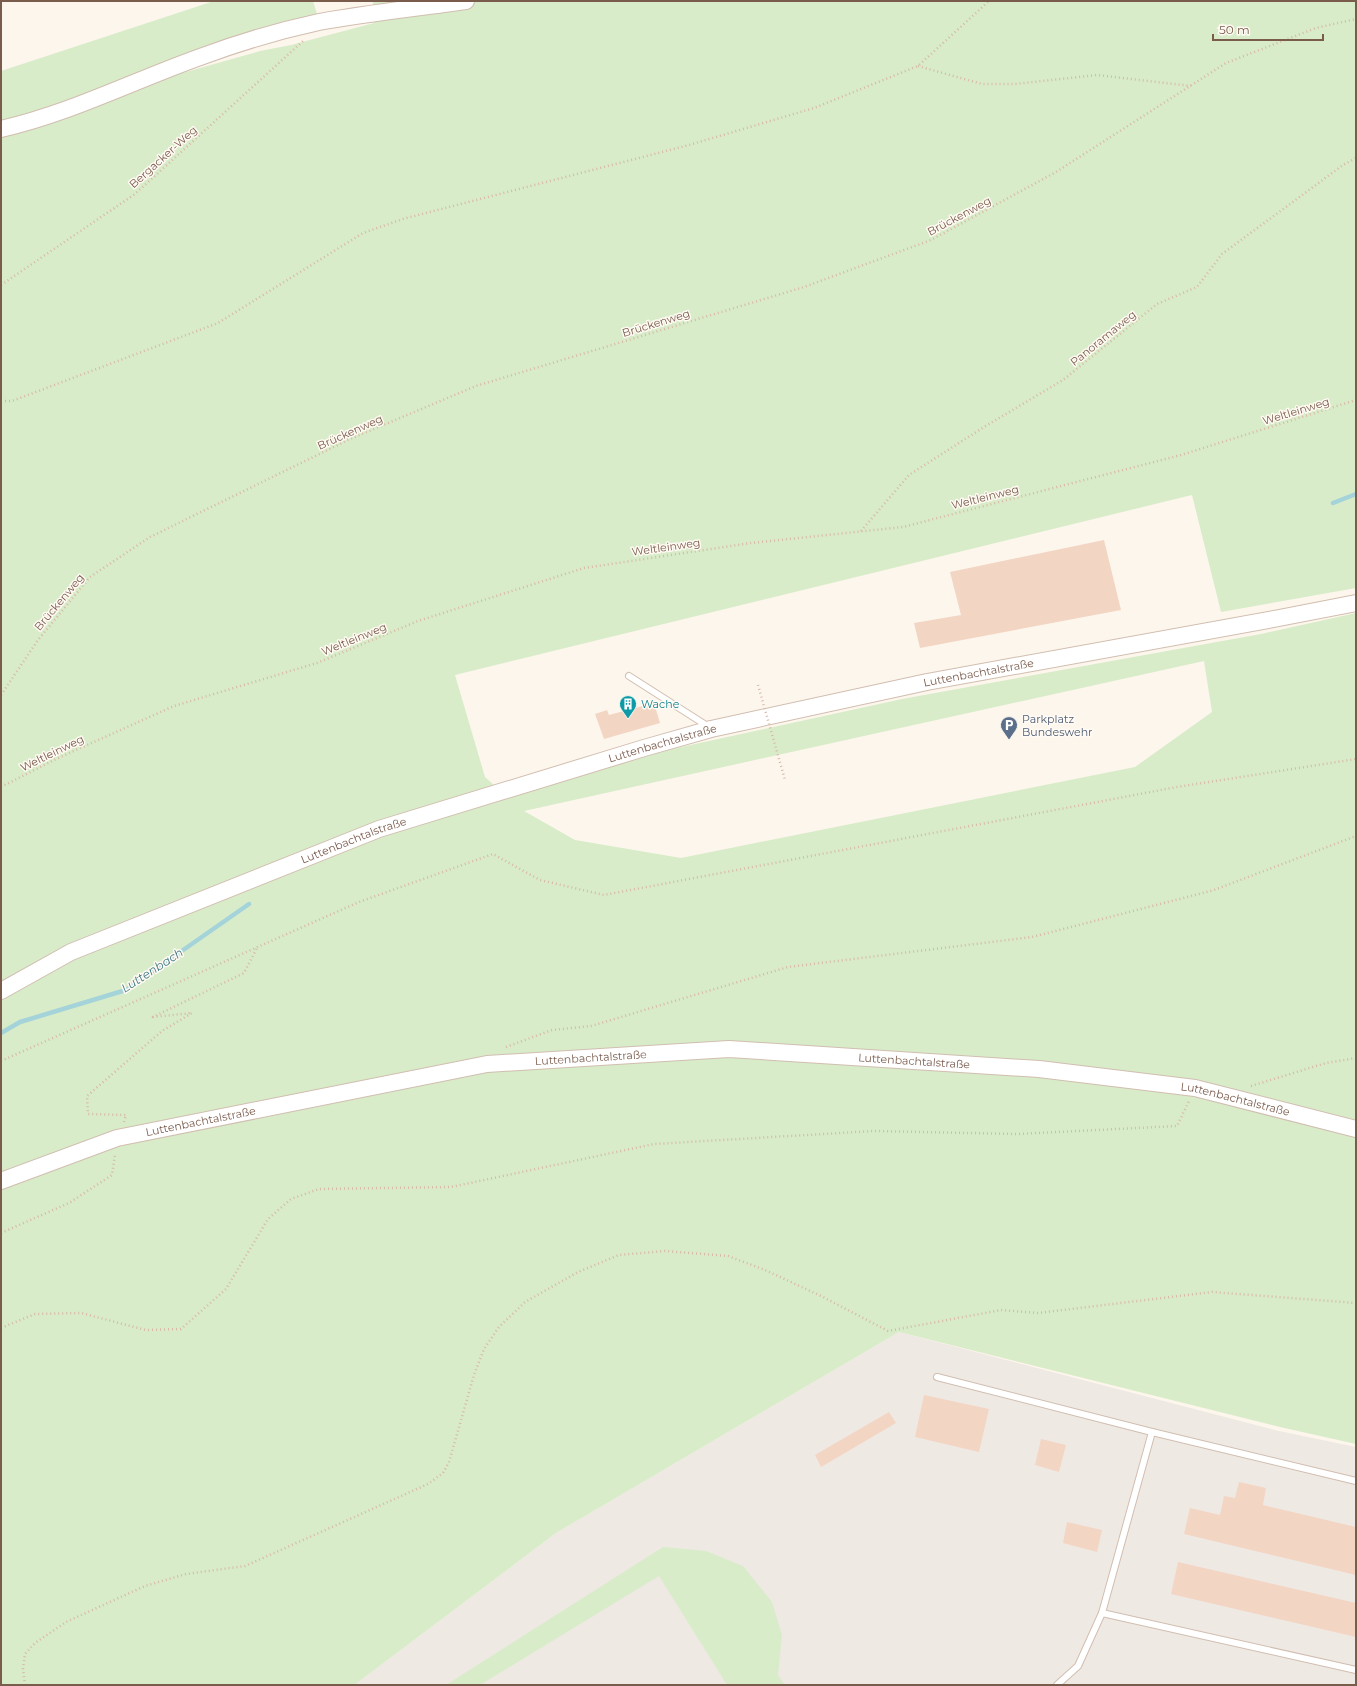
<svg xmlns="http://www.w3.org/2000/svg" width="1357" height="1686" font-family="Montserrat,sans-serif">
	<rect width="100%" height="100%" fill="#fdf6ec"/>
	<path fill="#efe9e4" d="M899,1332L1279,1431L1356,1447V1685H358L357,1683L556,1533Z"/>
	<g fill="#d8ecc9" fill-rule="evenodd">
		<path d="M214,1H313L317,14L195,53L104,95L260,51L291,45L374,23L373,1H1356V588L1221,612L1192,495L455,675L485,777L506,796L649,754L902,699L1261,634L1356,613V1444L1280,1427L899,1332L556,1533L357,1683L358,1685H1V71ZM1204,661L1212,712L1135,767L681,858L575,840L524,811Z"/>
		<path d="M663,1547L706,1551L743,1566L772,1602L782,1635L778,1675L785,1685H727L659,1576L480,1685H446Z"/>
	</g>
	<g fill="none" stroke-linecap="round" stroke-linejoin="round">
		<g stroke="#a5d3da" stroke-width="4.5">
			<path d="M1333,503L1356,494"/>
			<path d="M1,1033L20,1022L126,990L249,904"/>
		</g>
	</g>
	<g fill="#f3d5c3">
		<path d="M1104,540L1121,610L920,648L914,623L961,615L950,572Z"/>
		<path d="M654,703L660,723L604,739L595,714L607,710L609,715Z"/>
		<path d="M924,1395L989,1409L979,1452L915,1437Z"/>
		<path d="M889,1412L896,1423L821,1467L815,1455Z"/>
		<path d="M1041,1439L1066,1445L1059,1472L1035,1465Z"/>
		<path d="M1239,1482L1266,1488L1263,1505L1356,1527V1575L1184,1534L1190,1508L1220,1515L1224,1496L1235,1498Z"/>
		<path d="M1067,1522L1102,1530L1097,1552L1063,1543Z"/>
		<path d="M1178,1562L1356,1603V1637L1171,1594Z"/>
	</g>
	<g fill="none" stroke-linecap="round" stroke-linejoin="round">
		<g stroke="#d1beb0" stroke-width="8">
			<g id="service">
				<path d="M629,676L709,727"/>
				<path d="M937,1377L1152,1432"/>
				<path d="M1102,1613L1356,1670"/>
				<path d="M1057,1685L1078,1666L1102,1613L1152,1432L1356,1481"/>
			</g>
		</g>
		<g stroke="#d1beb0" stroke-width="18">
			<g id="tertiary">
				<path d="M1,129C71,113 135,80 203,56C238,43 282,30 319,22C368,13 417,8 466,1"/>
				<path id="s1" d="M1,991L71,952L379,829L644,748L711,729L927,682L1279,618L1356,603"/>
				<path id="s2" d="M1,1181L117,1138L487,1064L729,1049L1039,1069L1195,1088L1356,1129"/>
			</g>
		</g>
		<g stroke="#d9b8a5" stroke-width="2.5" stroke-dasharray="1 3" stroke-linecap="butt">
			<path d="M918,66L982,84H1015L1097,75L1191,86"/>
			<path d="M1,285L135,194L303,41"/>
			<path d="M1,401H12L218,323L363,233L403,219L689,145L814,108L918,66L989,1"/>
			<path d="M861,531L909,475L984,427L1063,380L1157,304L1197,287L1222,254L1343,165L1356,158"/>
			<path d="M1,695L38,640L90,577L150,537L350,439L476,386L804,287L931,240L1056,172L1226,63L1316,28L1356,19"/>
			<path d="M781,766L785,780"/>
			<path d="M1,787L56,759L174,706L317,663L418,621L584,568L751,543L903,527L1181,455L1356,400"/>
			<path d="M506,1047L552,1030L591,1026L788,967L1032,937L1214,890L1356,836"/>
			<path d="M1,1061L359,902L493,854L540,880L604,895L1177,787L1356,759"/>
			<path d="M1251,1086L1326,1063L1356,1058"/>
			<path d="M124,1122L126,1115L88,1114L87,1096L162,1031L192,1013L153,1017L244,973L257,948"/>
			<path d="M1,1233L69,1203L112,1175L115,1155"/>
			<path d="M1,1328L35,1314L81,1313L146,1330L181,1329L226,1289L268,1219L291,1199L319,1189L451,1187L654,1144L874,1131L1017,1134L1177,1126L1189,1101"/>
			<path d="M25,1685L23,1669L25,1654L35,1643L66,1622L145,1586L186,1574L245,1566L428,1484L443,1473L449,1462L474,1375L484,1349L499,1327L525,1302L578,1272L619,1255L665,1251L728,1256L765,1270L821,1296L888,1331L1001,1310L1038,1313L1212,1292L1356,1303"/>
		</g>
		<use href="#service" stroke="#fff" stroke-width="6"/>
		<use href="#tertiary" stroke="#fff" stroke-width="16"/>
		<path stroke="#d9b8a5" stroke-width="2.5" stroke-dasharray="1 3" stroke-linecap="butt" d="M758,685L781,766"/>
	</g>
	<defs>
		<g id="building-pin" transform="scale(0.9)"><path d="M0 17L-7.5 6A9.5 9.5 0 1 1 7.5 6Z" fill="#0f9aa8" stroke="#fffaf3"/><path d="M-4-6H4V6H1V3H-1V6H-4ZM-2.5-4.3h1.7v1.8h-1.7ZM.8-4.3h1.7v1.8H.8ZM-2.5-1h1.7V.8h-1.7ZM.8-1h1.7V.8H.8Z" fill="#fff"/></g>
		<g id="parking-pin" transform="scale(0.9)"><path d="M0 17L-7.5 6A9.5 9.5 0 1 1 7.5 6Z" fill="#5c6f8a" stroke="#fffaf3"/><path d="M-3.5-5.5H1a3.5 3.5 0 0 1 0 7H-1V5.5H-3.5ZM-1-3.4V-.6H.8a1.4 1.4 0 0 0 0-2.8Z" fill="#fff"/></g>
	</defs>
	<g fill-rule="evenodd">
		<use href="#building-pin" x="628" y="704"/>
		<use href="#parking-pin" x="1009" y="725"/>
	</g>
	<g text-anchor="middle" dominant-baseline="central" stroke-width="3" stroke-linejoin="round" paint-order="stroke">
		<g font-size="11" fill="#7a5c4d" stroke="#fffaf3">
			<text transform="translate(163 157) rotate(-42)">Bergacker-Weg</text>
			<text transform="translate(959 216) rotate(-28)">Brückenweg</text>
			<text transform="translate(656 323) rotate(-17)">Brückenweg</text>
			<text transform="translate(1103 338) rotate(-39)">Panoramaweg</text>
			<text transform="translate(1296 411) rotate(-17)">Weltleinweg</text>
			<text transform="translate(350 432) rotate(-24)">Brückenweg</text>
			<text transform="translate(985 497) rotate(-14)">Weltleinweg</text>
			<text transform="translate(666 547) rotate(-8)">Weltleinweg</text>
			<text transform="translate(59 602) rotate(-50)">Brückenweg</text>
			<text transform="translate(354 639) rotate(-22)">Weltleinweg</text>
			<text stroke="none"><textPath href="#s1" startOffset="1032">Luttenbachtalstraße</textPath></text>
			<text stroke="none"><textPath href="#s1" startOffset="708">Luttenbachtalstraße</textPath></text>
			<text transform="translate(52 753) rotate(-26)">Weltleinweg</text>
			<text stroke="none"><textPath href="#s1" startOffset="384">Luttenbachtalstraße</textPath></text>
			<text stroke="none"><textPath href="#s2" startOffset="605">Luttenbachtalstraße</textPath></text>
			<text stroke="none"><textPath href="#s2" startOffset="929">Luttenbachtalstraße</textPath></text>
			<text stroke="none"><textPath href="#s2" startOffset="1253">Luttenbachtalstraße</textPath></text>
			<text stroke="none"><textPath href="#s2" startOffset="209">Luttenbachtalstraße</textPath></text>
		</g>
		<g font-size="11" fill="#0d838f" stroke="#fffaf3" text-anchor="start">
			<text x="641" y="704">Wache</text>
		</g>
		<g font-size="11" fill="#4e5e75" stroke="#fffaf3" text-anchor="start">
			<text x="1022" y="719">Parkplatz<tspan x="1022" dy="13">Bundeswehr</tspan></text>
		</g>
		<g font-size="12" font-style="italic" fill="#437c86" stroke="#fffaf3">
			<text transform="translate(152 970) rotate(-33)">Luttenbach</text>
		</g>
	</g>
	<rect width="1357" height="1686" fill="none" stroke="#7a5c4d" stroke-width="4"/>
	<path d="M1213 34v6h110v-6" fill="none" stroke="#7a5c4d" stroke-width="2"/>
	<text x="1219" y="34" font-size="12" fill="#7a5c4d" stroke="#fffaf3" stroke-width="3" paint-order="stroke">50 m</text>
</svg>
